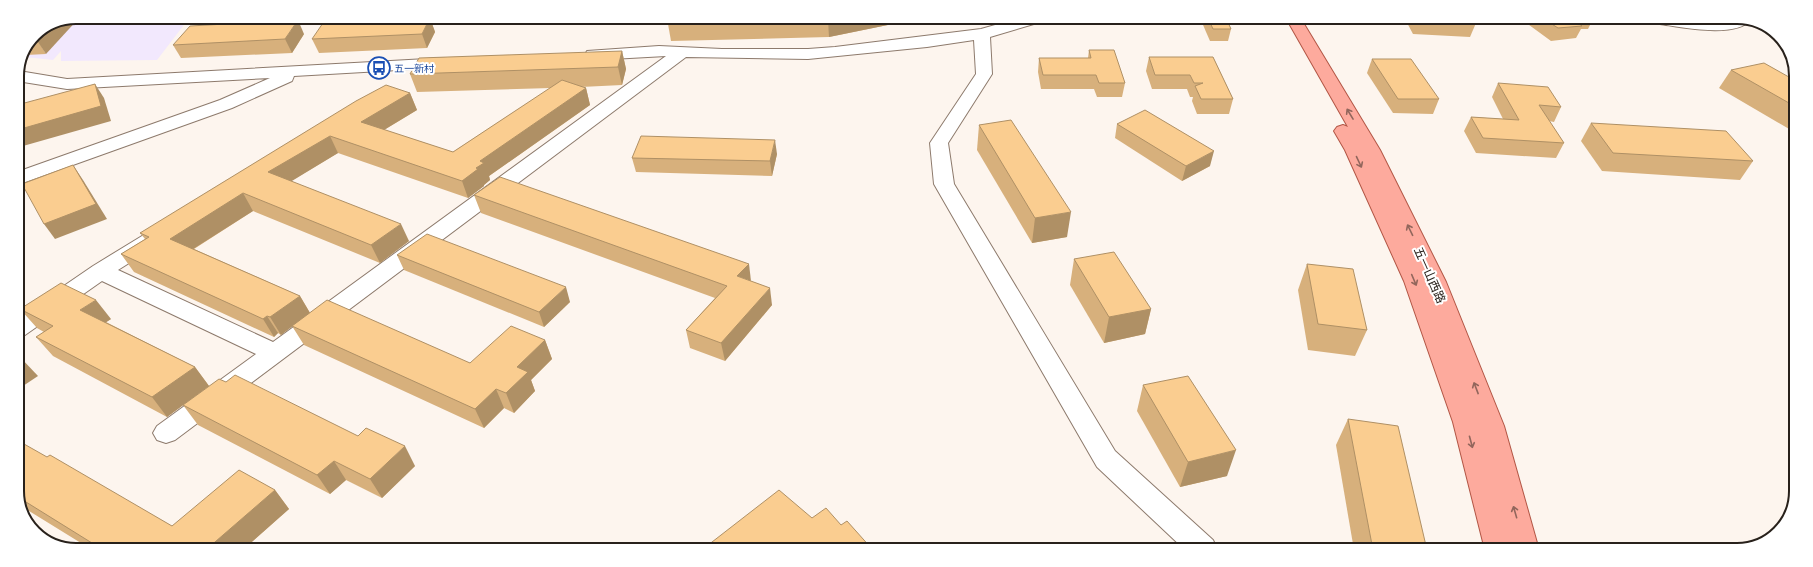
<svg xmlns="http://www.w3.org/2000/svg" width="1813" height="567" font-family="Lato,'Noto Sans SC',sans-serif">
	<rect width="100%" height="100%" fill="#fdf5ee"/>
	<path fill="#f2e8fd" d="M76,17H190L157,60L61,61V51L53,60L25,57L34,34Z"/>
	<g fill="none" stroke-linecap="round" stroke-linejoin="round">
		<g stroke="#8d7a6c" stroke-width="2">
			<g id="minor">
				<path d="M1020,18H1046L1044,21L990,37L992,74L948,143L954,184L1115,451L1213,540L1217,549H1184L1097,467L934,184L930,143L976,74L974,40L927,47L808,59L686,57L175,440L166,443L157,440L153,433L157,426L256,354L102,281L25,335L17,337V318L93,266L142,236L149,234L156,236L159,241L156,246L118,270L273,342L666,56L593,60L587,59L585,55L587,51L659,46L722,49H808L835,47L981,29Z"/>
				<path d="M1652,19L1716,20L1751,19C1737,39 1681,27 1660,24L1654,22Z"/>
				<path d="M445,58L451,59L453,63L451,67L294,76L292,81L232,108L17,185V172L220,100L270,78L67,89L17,81L19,71L67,79Z"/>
			</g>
		</g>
		<g stroke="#b25645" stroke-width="2">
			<path id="major" d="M1286,18L1301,19L1380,150L1446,282L1504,426L1539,550H1485L1453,422L1404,281L1345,150L1334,131L1337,127L1343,125L1348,127Z"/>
		</g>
		<use href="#minor" fill="#fff" fill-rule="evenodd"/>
		<use href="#major" fill="#fdaa9d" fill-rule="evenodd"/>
	</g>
	<g fill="#d7b07c">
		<path d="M430,18L435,32L427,48L319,53L312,39Z"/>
		<path d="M669,18H922L829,37L671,41L668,24Z"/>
		<path d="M1200,18H1226L1231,29L1228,41H1210Z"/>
		<path d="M1333,19H1359L1357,24H1336Z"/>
		<path d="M1405,19H1473L1476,23L1470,37L1413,34Z"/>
		<path d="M1521,19H1593L1588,29H1581L1576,38L1551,41Z"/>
		<path d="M34,34L46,54L26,55Z"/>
		<path d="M304,34L292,53L181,58L173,45Z"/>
		<path d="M1089,50L1125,83L1122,97H1097L1094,89H1041L1038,72L1039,58H1088Z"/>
		<path d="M622,51L626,69L622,85L581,87L586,88L590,105L489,176L490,180L484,185V186L468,198L338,153L291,181L409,241L380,263L253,211L194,249L300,296L310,313L470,363L545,340L552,359L531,380L535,391L514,413L504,408L484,428L304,345L292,326L281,335L278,333L274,337L134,272L121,254L145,239L140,233L410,93L417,110L384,130L453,152L551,88L417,92L410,74Z"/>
		<path d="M1149,57H1213L1233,99L1229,114H1197L1192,101L1193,97H1190L1187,89H1152L1146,71Z"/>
		<path d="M1372,59L1439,99L1433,114L1393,113L1367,73Z"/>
		<path d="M1731,70L1796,81V133L1719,88Z"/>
		<path d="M1498,83L1561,107L1554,122L1549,121L1564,143L1556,158L1476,153L1464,131L1471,117L1503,119L1492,97Z"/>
		<path d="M1591,123L1753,161L1740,180L1602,171L1581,141Z"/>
		<path d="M1117,124L1210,166L1182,181L1115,138Z"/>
		<path d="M979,125L1067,237L1032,243L977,150Z"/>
		<path d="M777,154L772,176L636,172L632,158Z"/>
		<path d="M474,195L751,281L772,305L725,361L690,348L686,330L715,298L481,213Z"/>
		<path d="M397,255L570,302L544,327L404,270Z"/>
		<path d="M1074,259L1151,309L1145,334L1104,343L1070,285Z"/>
		<path d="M1307,264L1367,330L1355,356L1308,350L1298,290Z"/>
		<path d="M20,309L111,319L106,322L195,367L209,386L167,417L53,356L36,337L44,332L37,328Z"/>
		<path d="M226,382L415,466L382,498L346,480L330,494L198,425L183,405Z"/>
		<path d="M1143,385L1227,476L1180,487L1137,411Z"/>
		<path d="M1348,419L1427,550H1354L1336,445Z"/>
		<path d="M47,457L172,526L275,490L289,509L245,548H89L21,506L17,495Z"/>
	</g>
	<g fill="#af9065">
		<path d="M76,17H80L46,54L34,36L37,33Z"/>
		<path d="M430,18L435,32L427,48L422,34Z"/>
		<path d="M839,18H922L829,37L828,20Z"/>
		<path d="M298,20L304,34L292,53L285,39Z"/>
		<path d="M622,51L626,69L622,85L618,67Z"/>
		<path d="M95,84L104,98L111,121L23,146L17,138V130Z"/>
		<path d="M586,88L590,105L489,176L490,180L484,185V186L468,198L462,181L476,168L480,161Z"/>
		<path d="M410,93L417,110L369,139L361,122Z"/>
		<path d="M330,136L338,153L277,190L268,172Z"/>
		<path d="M775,140L777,154L772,176L770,161Z"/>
		<path d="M1214,151L1210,166L1182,181L1186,166Z"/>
		<path d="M73,165L83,180L107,219L55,239L44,224Z"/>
		<path d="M243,193L253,211L182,256L170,239Z"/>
		<path d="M1071,212L1067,237L1032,243L1035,218Z"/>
		<path d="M401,224L409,241L380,263L371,245Z"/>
		<path d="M749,264L751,281L737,276Z"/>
		<path d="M566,287L570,302L544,327L539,312Z"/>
		<path d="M770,288L772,305L725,361L721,343Z"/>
		<path d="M300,296L310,313L281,335L270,317Z"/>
		<path d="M96,300L111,319L96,329L80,310Z"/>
		<path d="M1151,309L1145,334L1104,343L1109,317Z"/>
		<path d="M267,316L278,333L274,337L263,319Z"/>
		<path d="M545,340L552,359L531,380L535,391L514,413L506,393L517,367Z"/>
		<path d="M20,357L38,376L17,390V359Z"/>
		<path d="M195,367L209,386L167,417L152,397Z"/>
		<path d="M496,389L504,408L484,428L475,409Z"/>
		<path d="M405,446L415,466L382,498L370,479Z"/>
		<path d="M1236,450L1227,476L1180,487L1188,462Z"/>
		<path d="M334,461L346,480L330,494L317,475Z"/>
		<path d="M275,490L289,509L245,548H208Z"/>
		<path d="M156,543L160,548H150Z"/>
	</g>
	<g fill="#facd90" stroke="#af9065">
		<path d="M430,18L422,34L312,39L323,23Z"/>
		<path d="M669,18H839L828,20L668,24Z"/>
		<path d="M1208,18H1226L1231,29H1213Z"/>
		<path d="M1417,19H1473L1476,23L1418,20Z"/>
		<path d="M1544,19H1573L1582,26L1558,28Z"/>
		<path d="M298,20L285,39L173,45L190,26Z"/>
		<path d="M1089,50H1114L1125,83H1099L1096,75H1043L1039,58H1091Z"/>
		<path d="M622,51L618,67L410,74L419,58Z"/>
		<path d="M1149,57H1213L1233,99H1201L1195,86L1203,83H1194L1190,75H1155Z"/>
		<path d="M1372,59H1411L1439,99H1398Z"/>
		<path d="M1764,63L1796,81V107L1731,70Z"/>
		<path d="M562,80L586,88L480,161L484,163L476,168L478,169L462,181L330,136L268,172L401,224L371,245L243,193L170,239L300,296L270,317L267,316L263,319L121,254L149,237L140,233L356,101L386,85L410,93L361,122L453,152Z"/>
		<path d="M1498,83L1548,87L1561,107L1539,105L1564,143L1483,138L1471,117L1519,120Z"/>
		<path d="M95,84L101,106L17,130V105Z"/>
		<path d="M1145,110L1214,151L1186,166L1117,124Z"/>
		<path d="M1011,120L1071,212L1035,218L979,125Z"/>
		<path d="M1591,123L1726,131L1753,161L1613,153Z"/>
		<path d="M641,136L775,140L770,161L632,158Z"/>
		<path d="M73,165L96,204L44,224L22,184Z"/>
		<path d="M500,177L749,264L737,276L770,288L721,343L686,330L727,286L474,195Z"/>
		<path d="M427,234L566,287L539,312L397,255Z"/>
		<path d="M1114,252L1151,309L1109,317L1074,259Z"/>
		<path d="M1307,264L1353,269L1367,330L1318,324Z"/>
		<path d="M61,283L96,300L80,310L195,367L152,397L36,337L53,326L20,309Z"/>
		<path d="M327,300L470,363L511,326L545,340L517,367L528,372L506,393L496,389L475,409L292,326Z"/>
		<path d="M17,355L20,357L17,359Z"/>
		<path d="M235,375L358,436L366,428L405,446L370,479L334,461L317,475L183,405L219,379L226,382Z"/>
		<path d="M1188,376L1236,450L1188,462L1143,385Z"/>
		<path d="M1348,419L1398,426L1427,550H1373Z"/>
		<path d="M17,440L47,457L50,455L172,526L239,470L275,490L208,548H164L156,543L150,548H100L18,497L17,495Z"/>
		<path d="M779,490L812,518L826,508L841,525L847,521L872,549H703Z"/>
	</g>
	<defs><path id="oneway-shaft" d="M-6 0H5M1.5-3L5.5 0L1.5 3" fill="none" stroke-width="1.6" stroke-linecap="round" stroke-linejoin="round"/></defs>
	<g stroke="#92665c">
		<use href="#oneway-shaft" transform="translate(1350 114) rotate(-121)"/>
		<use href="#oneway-shaft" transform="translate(1359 162) rotate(65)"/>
		<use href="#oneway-shaft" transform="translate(1410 230) rotate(-116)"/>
		<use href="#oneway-shaft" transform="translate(1414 280) rotate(67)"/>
		<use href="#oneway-shaft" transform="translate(1476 388) rotate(-111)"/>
		<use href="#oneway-shaft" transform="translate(1471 442) rotate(75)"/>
		<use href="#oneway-shaft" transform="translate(1515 512) rotate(-106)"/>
	</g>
	<defs>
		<g id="bus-ring" transform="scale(1.15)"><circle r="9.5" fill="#fff" stroke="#1a4fb4" stroke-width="1.5"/><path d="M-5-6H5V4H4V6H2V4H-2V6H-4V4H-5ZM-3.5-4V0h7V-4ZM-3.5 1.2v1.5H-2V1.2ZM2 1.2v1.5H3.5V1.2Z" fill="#1a4fb4"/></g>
	</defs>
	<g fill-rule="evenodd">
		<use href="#bus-ring" x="379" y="68"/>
	</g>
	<g text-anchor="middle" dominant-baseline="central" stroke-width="4" stroke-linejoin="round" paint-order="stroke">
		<g font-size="10" fill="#164399" stroke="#fff" text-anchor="start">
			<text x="394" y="68">五一新村</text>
		</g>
		<g font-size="12" fill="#28211b" stroke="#fff">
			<text transform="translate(1430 275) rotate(66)">五一山西路</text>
		</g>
	</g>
	<path d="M0 0H1813V567H0ZM76 24H1737A52 52 0 0 1 1789 76V491A52 52 0 0 1 1737 543H76A52 52 0 0 1 24 491V76A52 52 0 0 1 76 24Z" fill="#fff" fill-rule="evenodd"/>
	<path fill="none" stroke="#28211b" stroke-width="2" d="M76 24H1737A52 52 0 0 1 1789 76V491A52 52 0 0 1 1737 543H76A52 52 0 0 1 24 491V76A52 52 0 0 1 76 24Z"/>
</svg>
